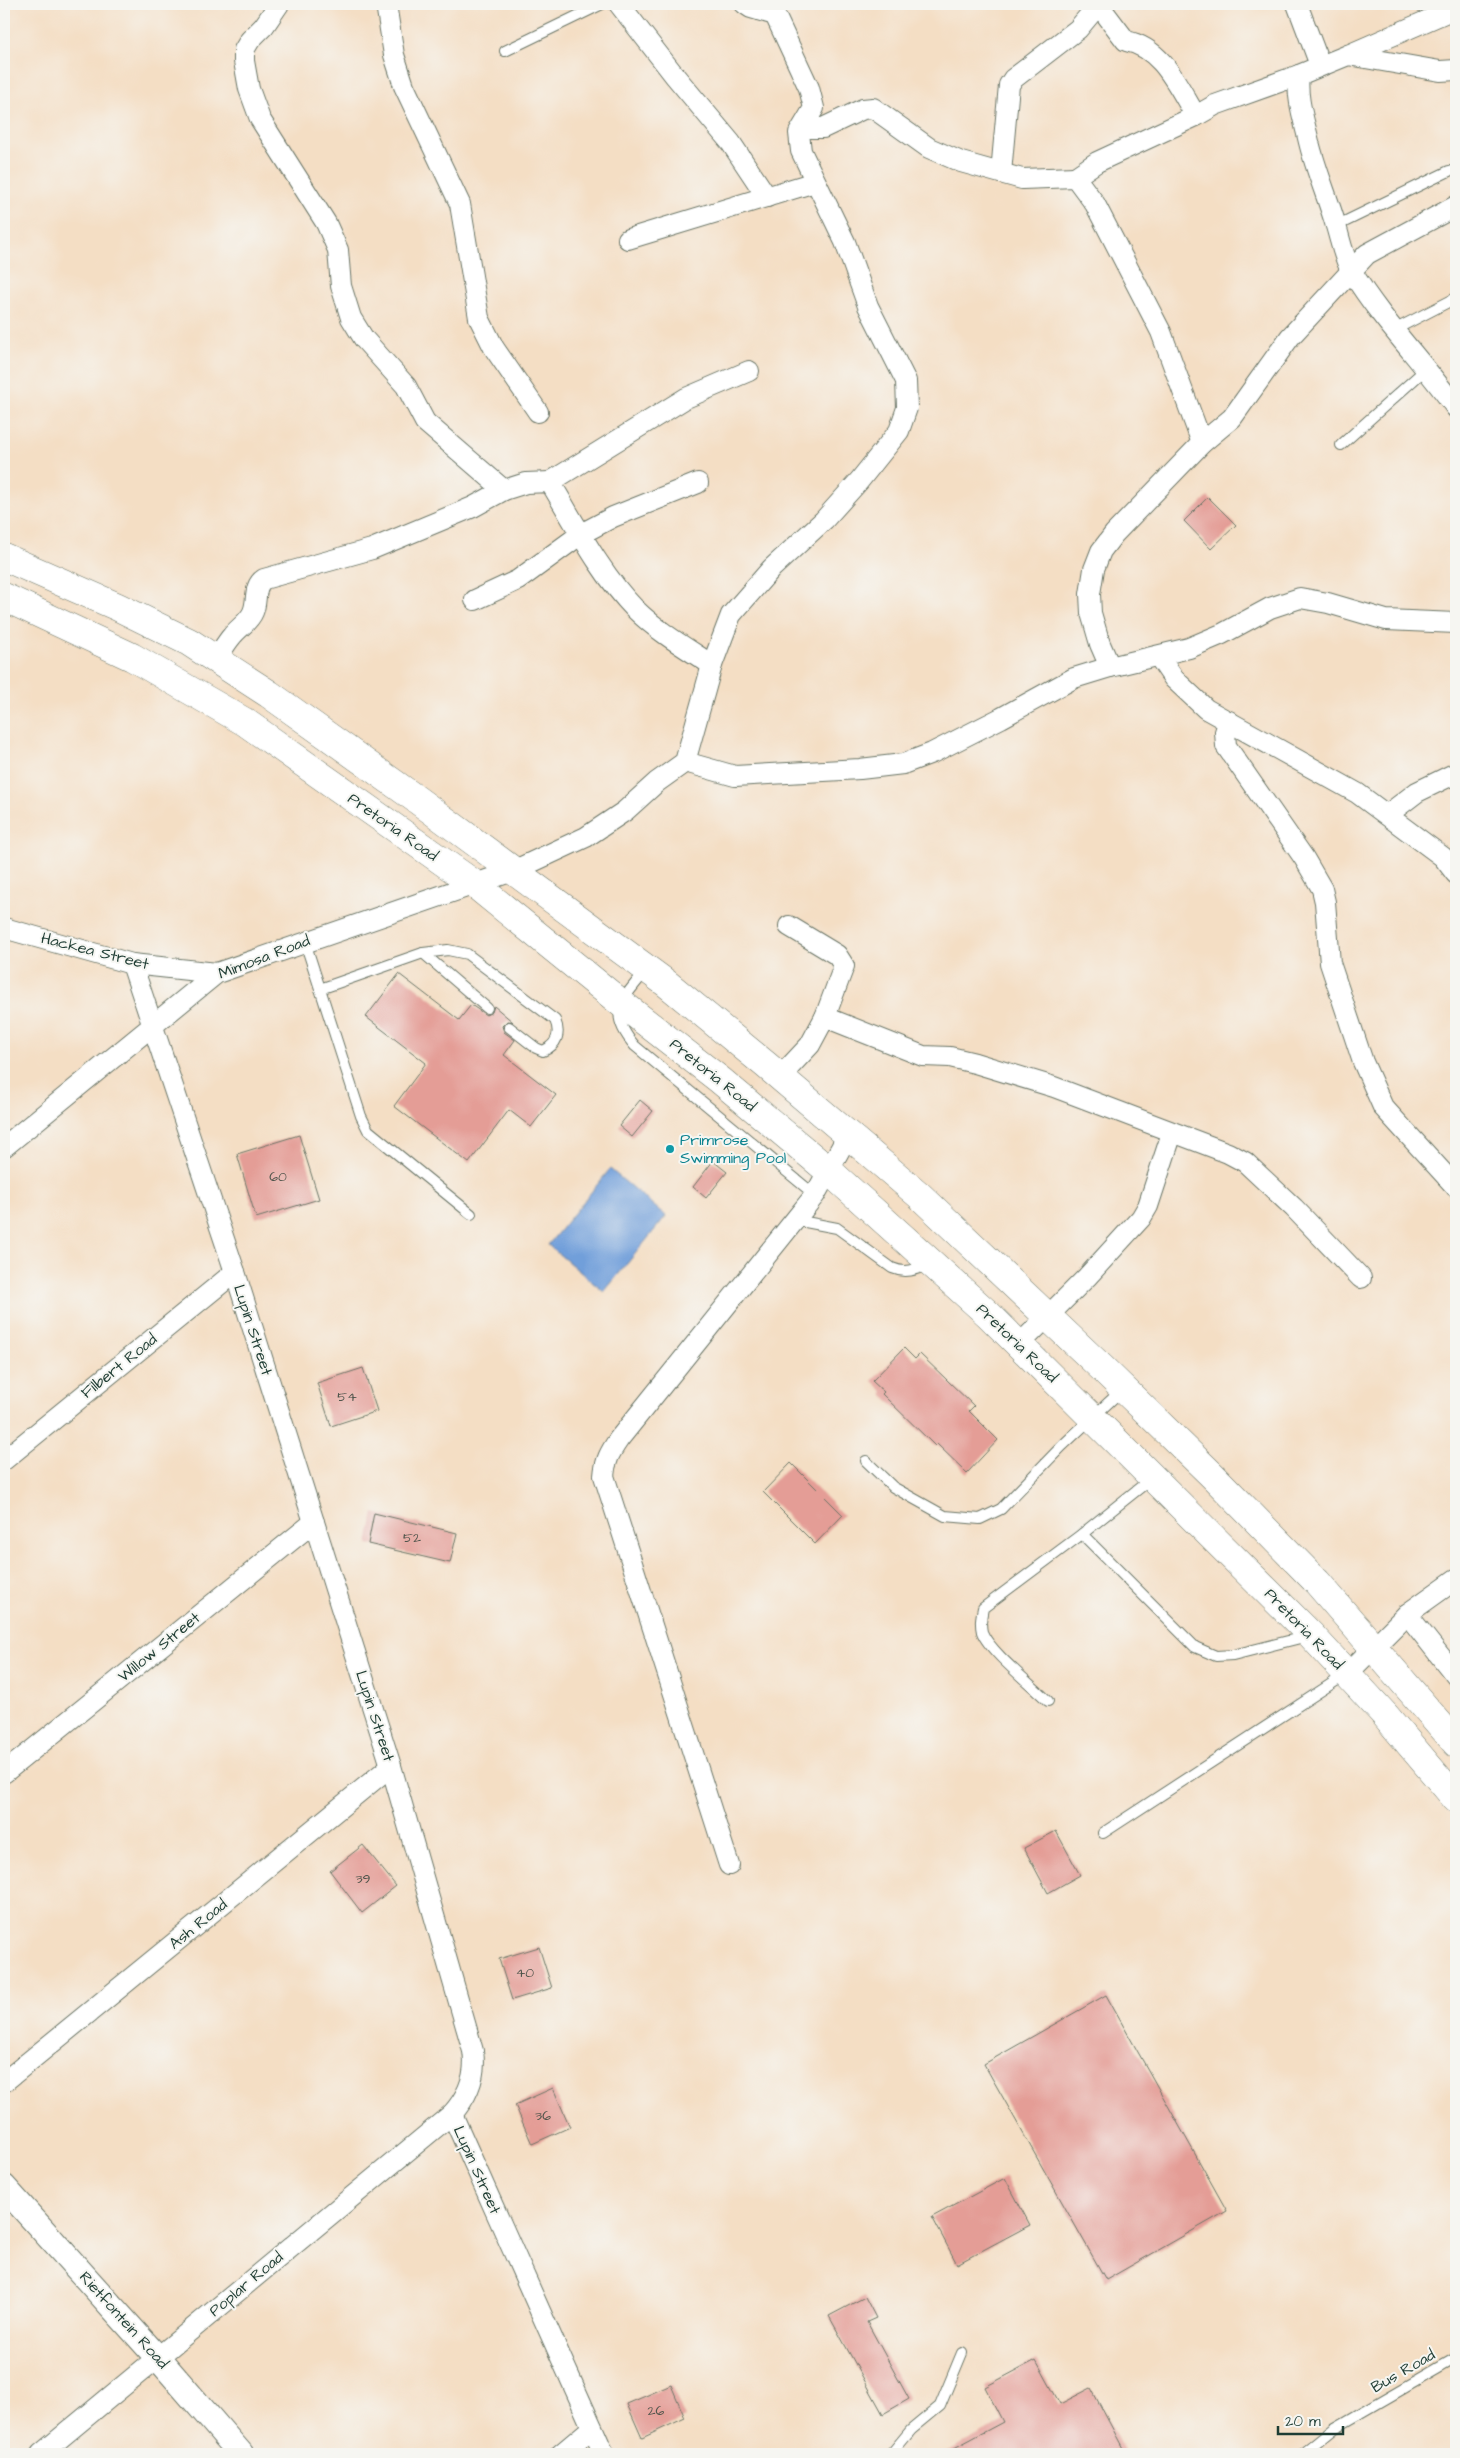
<svg xmlns="http://www.w3.org/2000/svg" width="1460" height="2458" font-family="'Architects Daughter',sans-serif">
	<rect width="100%" height="100%" fill="#f6f6f2"/>
	<filter id="ink" filterUnits="userSpaceOnUse"><feTurbulence type="fractalNoise" baseFrequency=".02" numOctaves="2"/><feDisplacementMap in="SourceGraphic" scale="10" xChannelSelector="R" yChannelSelector="G"/><feConvolveMatrix kernelMatrix="1 2 1 2 8 2 1 2 1" color-interpolation-filters="sRGB"/></filter>
	<filter id="wash" filterUnits="userSpaceOnUse"><feTurbulence type="fractalNoise" baseFrequency=".0096" numOctaves="4" result="noise"/><feDisplacementMap in="SourceGraphic" scale="20" xChannelSelector="R" yChannelSelector="G"/><feGaussianBlur stdDeviation="1.12" result="paint"/><feColorMatrix in="noise" values="0 0 0 0 0 0 0 0 0 0 0 0 0 0 0 0 0 1.4 0 .05"/><feComposite in="paint" operator="in"/></filter>
	<g filter="url(#wash)">
		<rect width="100%" height="100%" fill="#f4dec4"/>
		<path fill="#719fda" stroke="#486e87" d="M610,1169L666,1216L604,1292L548,1245Z"/>
		<g id="blocks">
			<g fill="#e49d96">
				<path d="M1208,497L1236,525L1211,549L1184,521Z"/>
				<path d="M399,974L459,1020L471,1005L486,1015L492,1012L494,1006L513,1022L507,1021L502,1026L504,1032L515,1040L504,1055L556,1095L531,1127L509,1110L469,1163L394,1106L426,1063L366,1017Z"/>
				<path d="M640,1100L653,1111L632,1137L619,1126Z"/>
				<path d="M299,1135L319,1199L256,1218L237,1154Z"/>
				<path d="M713,1161L727,1172L706,1198L693,1187Z"/>
				<path d="M904,1348L915,1359L920,1354L974,1406L969,1411L998,1440L967,1473L937,1444L935,1446L882,1394L884,1392L872,1381Z"/>
				<path d="M363,1368L377,1411L331,1426L317,1383Z"/>
				<path d="M791,1463L843,1515L815,1544L763,1492Z"/>
				<path d="M374,1513L457,1533L450,1563L368,1544Z"/>
				<path d="M1056,1831L1080,1875L1048,1893L1024,1848Z"/>
				<path d="M363,1845L396,1886L362,1913L330,1871Z"/>
				<path d="M539,1947L552,1988L512,2000L499,1959Z"/>
				<path d="M1106,1995L1227,2211L1106,2280L984,2064Z"/>
				<path d="M553,2088L570,2127L532,2144L515,2105Z"/>
				<path d="M1005,2178L1030,2225L957,2264L932,2217Z"/>
				<path d="M865,2297L876,2318L867,2322L909,2399L883,2414L829,2316Z"/>
				<path d="M1036,2360L1060,2404L1091,2388L1126,2454H943L1003,2422L985,2387Z"/>
				<path d="M671,2385L685,2418L642,2438L627,2404Z"/>
			</g>
		</g>
	</g>
	<g filter="url(#ink)">
		<use href="#blocks" fill-opacity="0" stroke="#6a7566" stroke-width="1"/>
		<g fill="none" stroke-linecap="round" stroke-linejoin="round">
			<g stroke="#6a7566" stroke-width="12">
				<g id="service">
					<path d="M505,51L602,4"/>
					<path d="M1336,226L1449,171"/>
					<path d="M1394,330L1456,298"/>
					<path d="M1341,445L1427,368"/>
					<path d="M305,942L361,1116L368,1130L471,1214"/>
					<path d="M423,953L487,1008"/>
					<path d="M647,969C623,1000 605,1011 635,1046L815,1195"/>
					<path d="M320,989L423,953L448,950L467,954L555,1020C561,1034 557,1045 543,1051L536,1048L509,1027"/>
					<path d="M795,1220L837,1228L892,1268C906,1274 915,1270 929,1264"/>
					<path d="M866,1461L893,1487L945,1516L980,1519L1001,1509L1062,1446L1123,1389"/>
					<path d="M1152,1478L1082,1534L1195,1647L1216,1656L1233,1655L1308,1636"/>
					<path d="M1048,1701C1032,1685 989,1651 982,1632C980,1623 981,1617 983,1608L1082,1534"/>
					<path d="M1103,1833L1345,1675"/>
					<path d="M891,2454L911,2430L940,2406L962,2353"/>
					<path d="M1303,2454L1335,2428L1456,2358"/>
				</g>
			</g>
			<g stroke="#6a7566" stroke-width="22">
				<g id="minor">
					<path d="M279,4L264,26L250,40L244,50V61L249,89L260,119L326,223L338,250L341,286L351,318L364,339L406,386L425,422L504,490"/>
					<path d="M386,4L394,55L404,86L460,204L479,318L494,348L538,412"/>
					<path d="M619,4L675,76L731,143L767,197"/>
					<path d="M1098,4L1126,41C1163,48 1178,87 1196,116"/>
					<path d="M1297,4L1320,65"/>
					<path d="M1348,55L1456,8"/>
					<path d="M1299,75C1296,97 1304,120 1309,142C1316,171 1328,198 1336,226C1341,242 1343,257 1352,272C1382,321 1423,362 1456,408"/>
					<path d="M803,128H823L863,109L873,108L929,148L961,162L1022,179L1075,177L1095,204L1161,332L1202,443"/>
					<path d="M1001,173L1009,85L1013,79L1078,29L1098,5"/>
					<path d="M1075,177L1097,162L1196,116L1215,105L1299,75L1348,55L1440,71L1456,70"/>
					<path d="M1456,206L1367,254L1290,337L1232,418L1202,443L1114,534L1101,551L1094,569L1090,594L1091,613L1100,644L1110,667L1189,648L1222,634L1270,608L1300,598L1328,603L1386,620L1456,623"/>
					<path d="M628,239L815,182"/>
					<path d="M550,482L686,398L749,371"/>
					<path d="M475,600L518,580L581,534L613,517L698,483"/>
					<path d="M1159,657L1174,679L1206,709L1357,793L1443,857L1456,874"/>
					<path d="M216,659C221,652 226,643 232,636C238,628 249,622 253,612C258,601 253,586 264,579L372,549L473,507L504,490L526,483L550,482C576,525 600,573 635,609C657,631 686,648 712,665"/>
					<path d="M1229,721L1225,732L1226,746L1304,858L1322,889L1325,902L1330,963L1363,1062L1383,1107L1456,1187"/>
					<path d="M685,762L735,776L860,769L903,764L932,753L1001,718L1074,678L1110,667"/>
					<path d="M1387,815L1417,792L1456,773"/>
					<path d="M789,926L837,955L844,966L825,1017"/>
					<path d="M4,928L132,964L217,973"/>
					<path d="M780,1077L810,1045L825,1017L923,1056L950,1057L975,1063L1054,1087L1228,1153L1245,1162L1294,1208L1361,1278"/>
					<path d="M4,1147L217,973L513,871L586,837L625,811L657,782L685,762L712,665L731,615L772,568L824,520L859,481L899,431L907,408L906,381L868,306L845,242L801,151L799,133L814,108L809,88L775,15L751,8L745,4"/>
					<path d="M1019,1345L1087,1277L1141,1218L1148,1206L1172,1133"/>
					<path d="M4,1460L235,1272"/>
					<path d="M1407,1614L1456,1676"/>
					<path d="M1347,1674L1407,1614L1456,1579"/>
					<path d="M4,1773L314,1522"/>
					<path d="M729,1865L604,1476C605,1461 610,1452 619,1439L795,1220L815,1195L848,1135"/>
					<path d="M4,2082L391,1766"/>
					<path d="M452,2114L604,2454"/>
					<path d="M41,2454L452,2114C468,2096 477,2076 473,2051L391,1766L235,1272L132,964"/>
					<path d="M561,2454L592,2428"/>
				</g>
			</g>
			<g stroke="#6a7566" stroke-width="27">
				<path id="tertiary" d="M4,2187L158,2358L241,2454"/>
			</g>
			<g stroke="#6a7566" stroke-width="29">
				<g id="secondary">
					<path d="M4,557L118,607L189,642L269,694L416,799L666,983L766,1065L919,1195L1102,1368L1212,1475L1317,1582L1456,1743"/>
					<path d="M4,597L132,657L245,722L473,883L621,1003L720,1080L829,1171L988,1314L1311,1635L1385,1715L1456,1799"/>
				</g>
			</g>
			<use href="#service" stroke="#fff" stroke-width="10"/>
			<use href="#minor" stroke="#fff" stroke-width="20"/>
			<use href="#tertiary" stroke="#fff" stroke-width="25"/>
			<use href="#secondary" stroke="#fff" stroke-width="28"/>
		</g>
	</g>
	<circle fill="#0f9aa8" stroke="#f6f6f2" stroke-width="2" cx="670" cy="1149" r="5"/>
	<g text-anchor="middle" dominant-baseline="central" stroke-width="4" stroke-linejoin="round" paint-order="stroke">
		<g font-size="14" fill="#50554c">
			<text x="278" y="1177">60</text>
			<text x="347" y="1397">54</text>
			<text x="412" y="1538">52</text>
			<text x="363" y="1879">39</text>
			<text x="525" y="1973">40</text>
			<text x="543" y="2116">36</text>
			<text x="656" y="2411">26</text>
		</g>
		<g font-size="16" fill="#1f3d34" stroke="#f6f6f2">
			<text transform="translate(393 827) rotate(35)">Pretoria Road</text>
			<text transform="translate(95 951) rotate(14)">Hackea Street</text>
			<text transform="translate(264 957) rotate(-21)">Mimosa Road</text>
			<text transform="translate(713 1075) rotate(39)">Pretoria Road</text>
			<text transform="translate(253 1330) rotate(72)">Lupin Street</text>
			<text transform="translate(1017 1343) rotate(44)">Pretoria Road</text>
			<text transform="translate(119 1366) rotate(-39)">Filbert Road</text>
			<text transform="translate(1304 1629) rotate(46)">Pretoria Road</text>
			<text transform="translate(159 1647) rotate(-39)">Willow Street</text>
			<text transform="translate(375 1716) rotate(72)">Lupin Street</text>
			<text transform="translate(198 1924) rotate(-39)">Ash Road</text>
			<text transform="translate(477 2170) rotate(66)">Lupin Street</text>
			<text transform="translate(246 2284) rotate(-40)">Poplar Road</text>
			<text transform="translate(124 2320) rotate(48)">Rietfontein Road</text>
			<text transform="translate(1403 2371) rotate(-30)">Bus Road</text>
		</g>
		<g font-size="16" fill="#0d838f" stroke="#f6f6f2" text-anchor="start">
			<text x="680" y="1140">Primrose<tspan x="680" dy="18">Swimming Pool</tspan></text>
		</g>
	</g>
	<rect width="1460" height="2458" fill="none" stroke="#f6f6f2" stroke-width="20"/>
	<path d="M1278 2426v8h65v-8" fill="none" stroke="#1f3d34" stroke-width="2.5"/>
	<text x="1285" y="2426" font-size="15" fill="#1f3d34" stroke="#f6f6f2" stroke-width="4" paint-order="stroke">20 m</text>
</svg>
